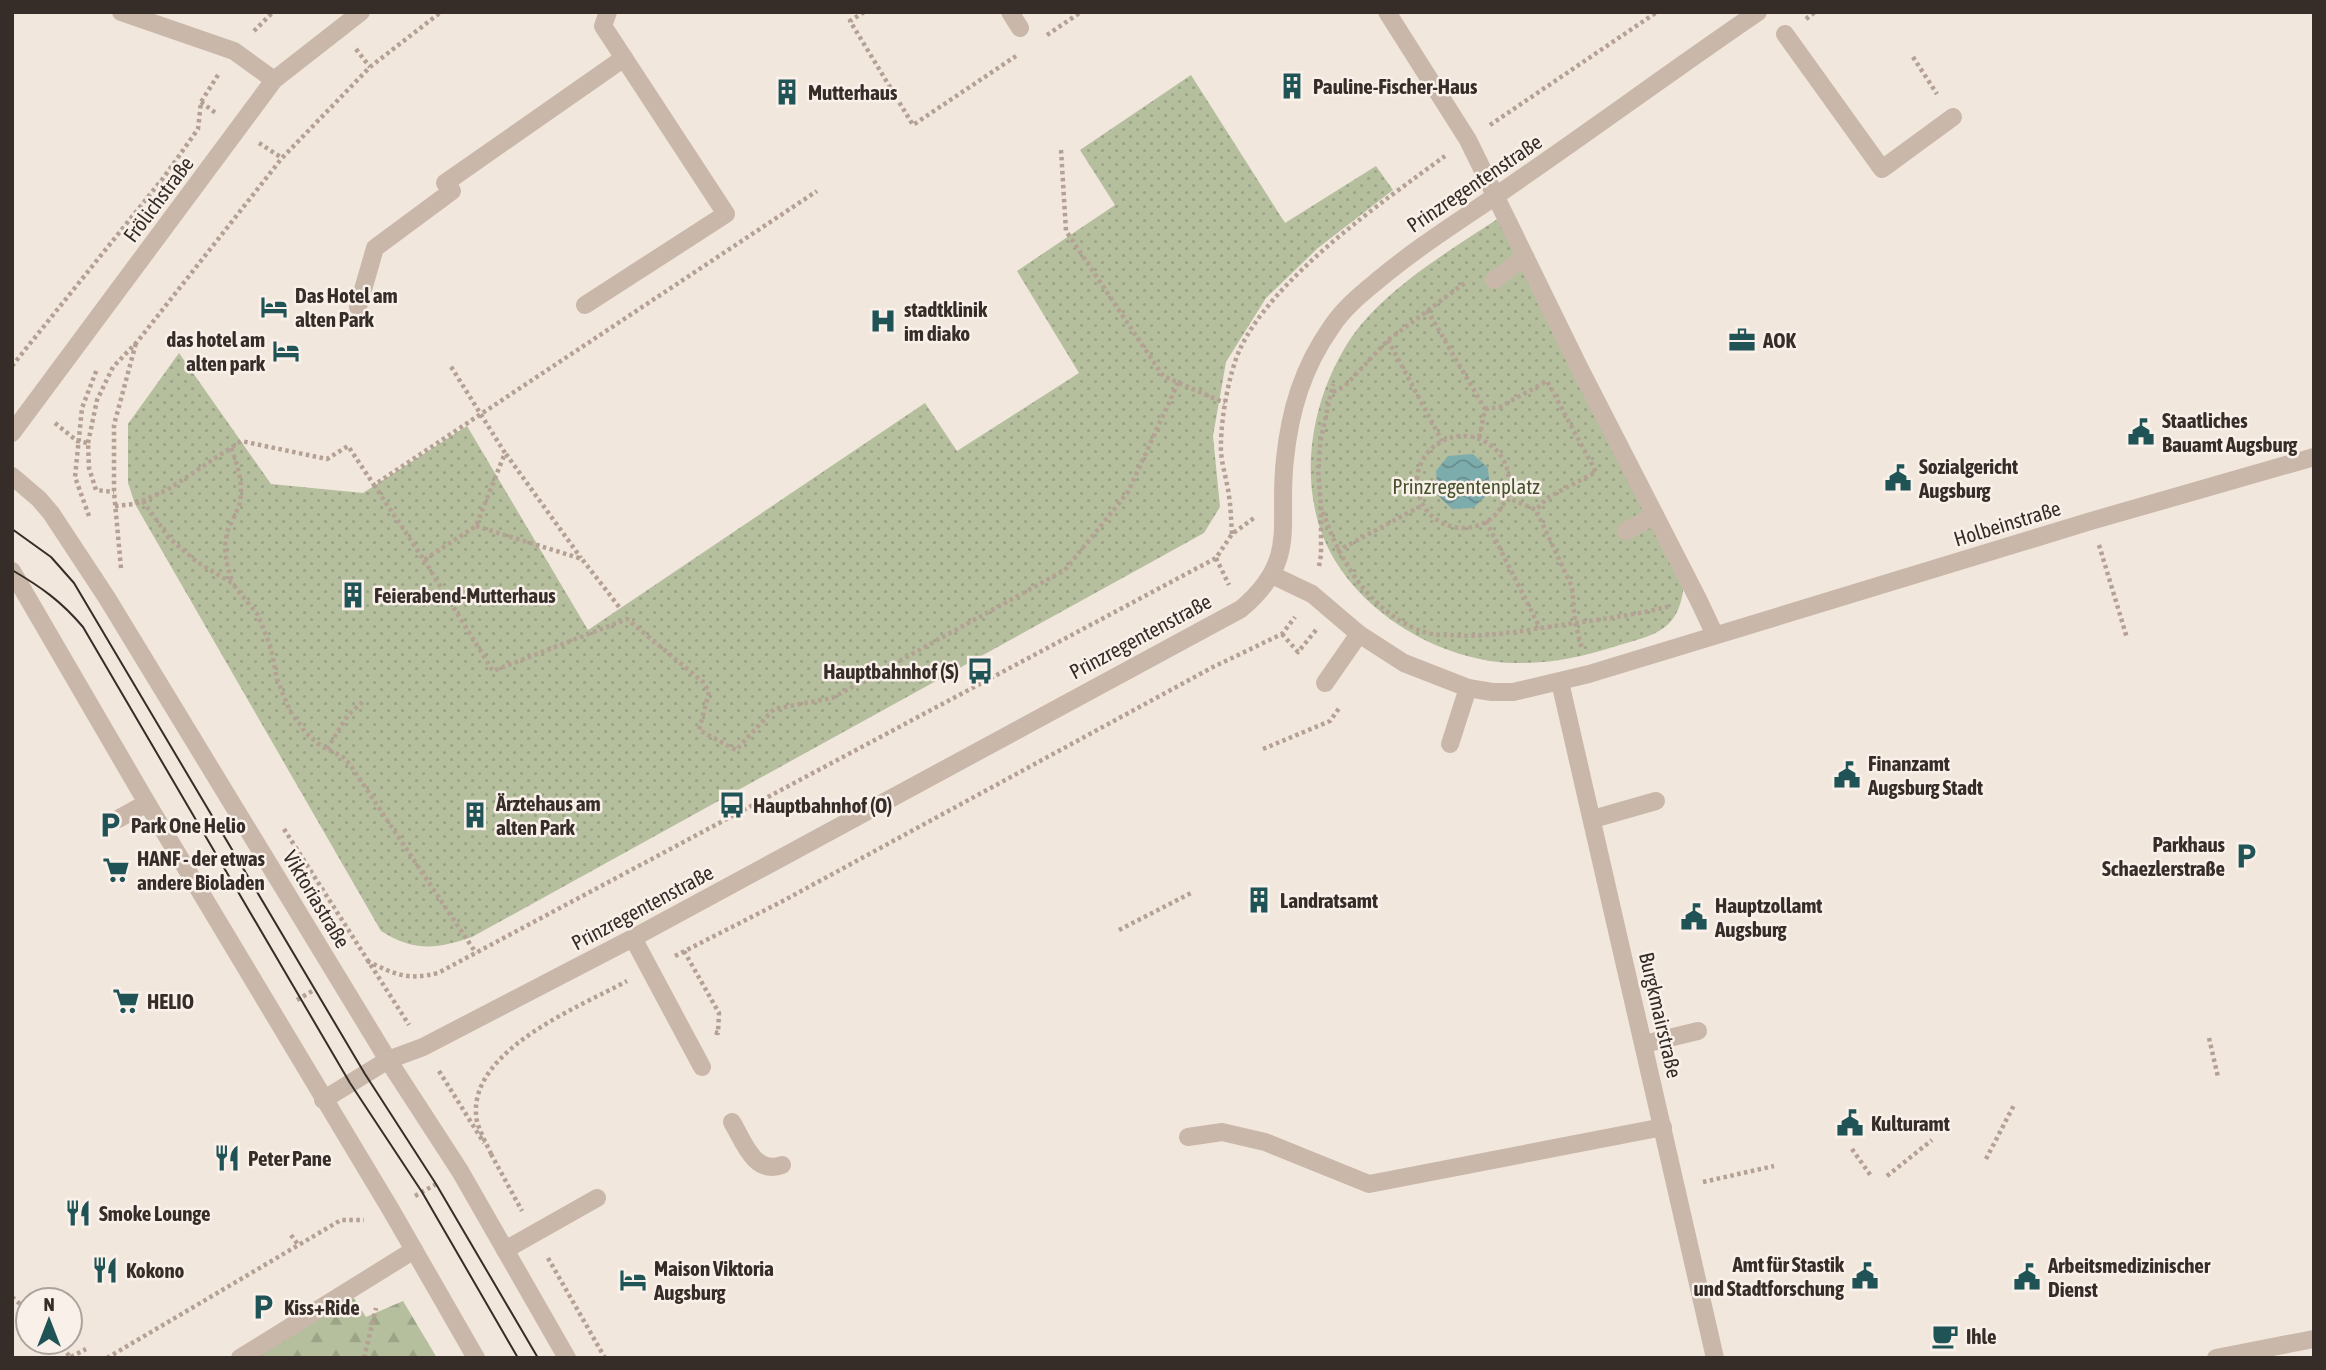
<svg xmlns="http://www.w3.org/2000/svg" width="2326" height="1370" font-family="'Asap Condensed',sans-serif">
	<defs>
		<pattern id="grass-dots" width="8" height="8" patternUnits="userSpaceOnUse" patternTransform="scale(1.75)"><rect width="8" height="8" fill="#b5bf9e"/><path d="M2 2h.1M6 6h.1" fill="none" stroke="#9ca488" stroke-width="1.8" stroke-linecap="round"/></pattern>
		<pattern id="forest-firs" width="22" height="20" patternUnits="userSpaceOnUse" patternTransform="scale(1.75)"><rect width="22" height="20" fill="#b5bf9e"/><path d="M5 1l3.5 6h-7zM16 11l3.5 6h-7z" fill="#9ca488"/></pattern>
		<pattern id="water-waves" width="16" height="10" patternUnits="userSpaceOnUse" patternTransform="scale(1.75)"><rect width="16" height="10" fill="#7dacad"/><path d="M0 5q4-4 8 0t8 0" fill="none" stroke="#678c8d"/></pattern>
	</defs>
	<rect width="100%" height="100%" fill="#f1e7dd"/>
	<g fill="url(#grass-dots)">
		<path d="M1191,75L1285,223L1376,166L1393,190L1318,248L1266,298L1226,362L1213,436L1220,507L1204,533L472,937C437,949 414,952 381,931L135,504L128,483V424L179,353L271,484L363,493L467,426L588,630L925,403L957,451L1079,373L1017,271L1115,205L1080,150Z"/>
		<path d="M1499,218L1684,583C1680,632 1654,635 1613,647C1582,657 1548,664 1514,663C1431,661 1335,599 1316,514C1303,460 1315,399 1343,351C1374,295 1446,253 1499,218Z"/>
	</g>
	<path fill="url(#forest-firs)" d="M353,1297L366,1317L403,1301L437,1358H251Z"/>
	<path fill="url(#water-waves)" d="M1473,454L1488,468L1490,492L1473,508L1452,509L1438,495L1436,471L1448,456Z"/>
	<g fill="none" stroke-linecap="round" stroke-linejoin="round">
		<g stroke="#b4a194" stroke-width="4.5" stroke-dasharray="3.5 3.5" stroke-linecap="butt">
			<path d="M864,12L850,21L913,125L1016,56"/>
			<path d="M1806,19L1815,12"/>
			<path d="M254,31L273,12"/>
			<path d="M1047,35L1081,12"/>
			<path d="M356,49L370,67"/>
			<path d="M1913,57L1937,94"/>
			<path d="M201,102L217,114"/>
			<path d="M1490,125L1657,12"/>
			<path d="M259,143L282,158"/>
			<path d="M1061,150L1066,231L1163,376L1225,403"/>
			<path d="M1427,310L1485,409L1479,439"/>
			<path d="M1388,340L1442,441"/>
			<path d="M12,366L164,177L198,129L201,102L218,75"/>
			<path d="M1333,392L1345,386L1388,340L1466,282"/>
			<path d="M1485,409L1500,407L1547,381L1596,472L1547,498L1536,510"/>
			<path d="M55,423L77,441L88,443L89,468L96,490L114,492"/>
			<circle cx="1463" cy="482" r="46"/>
			<path d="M88,443L97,400L113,367L137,342L282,158L370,67L441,12"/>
			<path d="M231,448C238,466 243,482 240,502C238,510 233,519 229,527C222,545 226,564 232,581"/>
			<path d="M506,454L581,558"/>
			<path d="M374,485L424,560L476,526L505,453L450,365"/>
			<path d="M1506,497L1536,510L1572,587L1575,622L1582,649"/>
			<path d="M143,501L169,538L197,562L232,583L258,615L271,648L277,679L290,711L306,733L321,746L343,757L351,766L476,953"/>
			<path d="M115,506L135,504L167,490L241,441L327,459L348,446L374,485L817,191"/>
			<path d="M1323,512C1340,563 1373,616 1427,633C1434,635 1442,635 1449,635C1485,638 1519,631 1555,626C1593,620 1633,616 1670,606"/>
			<path d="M89,516L75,477L82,408L97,369"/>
			<path d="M1486,521L1540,628"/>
			<path d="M476,526L582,559L620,608"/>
			<path d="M1232,534C1231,521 1231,509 1229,496C1227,479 1220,461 1221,444C1221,418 1229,373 1240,349C1273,278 1382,202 1445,156"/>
			<path d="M2099,545L2127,638"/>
			<path d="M1337,551L1423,505"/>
			<path d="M1216,558L1229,585"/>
			<path d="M424,560L493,671L627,619L703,682L709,692L699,730L736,750L774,709L832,698L1065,570L1128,492L1178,383"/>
			<path d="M1319,566L1321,555V507L1318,469L1321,438L1333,384"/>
			<path d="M121,568L114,492V425L136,343"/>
			<path d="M1282,634L1298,652L1316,630"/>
			<path d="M327,749L348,715L365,700"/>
			<path d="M1263,749L1330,721L1340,707"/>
			<path d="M284,829L409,1025"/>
			<path d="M1119,930L1191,893"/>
			<path d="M684,951L719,1013L718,1033L714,1032"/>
			<path d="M675,956L781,902L1213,667L1282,634L1295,617"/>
			<path d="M367,961C395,974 407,981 438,973L1216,558L1232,534L1254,518"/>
			<path d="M297,1000L314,990"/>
			<path d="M2209,1038L2218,1077"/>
			<path d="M439,1071L484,1143"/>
			<path d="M1852,1149L1871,1176"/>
			<path d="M491,1154C486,1142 476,1126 476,1114C472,1049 579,1007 627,981"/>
			<path d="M491,1154L522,1211"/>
			<path d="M1986,1159L2014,1105"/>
			<path d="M1887,1176L1932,1140"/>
			<path d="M1703,1182L1774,1166"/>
			<path d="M415,1196L438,1183"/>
			<path d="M291,1235L299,1246"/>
			<path d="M548,1258L605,1358"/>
			<path d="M12,1297L28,1311"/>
			<path d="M58,1342L71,1358"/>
			<path d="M71,1357L86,1349"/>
			<path d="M107,1358L341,1220H364"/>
			<path d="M364,1358L376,1308"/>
		</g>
		<g stroke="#c9b7a9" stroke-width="18">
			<path d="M121,12L234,51L274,80"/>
			<path d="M1010,12L1020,28"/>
			<path d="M1387,12L1468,140L1579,367L1698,599L1715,635"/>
			<path d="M1785,34L1882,169L1953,117"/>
			<path d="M1494,280L1525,257"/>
			<path d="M585,305L726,214L603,26L608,12"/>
			<path d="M358,307L375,248L452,191L445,183L624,58"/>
			<path d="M12,433L274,80L361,12"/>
			<path d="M12,476L39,499L51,513L107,598L388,1060L460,1171L567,1358"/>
			<path d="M1626,531L1655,515"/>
			<path d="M12,571L147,803L391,1210L476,1358"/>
			<path d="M1272,575L1312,594L1359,634L1404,663L1468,688L1492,692H1513L1589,674L2091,521L2314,457"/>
			<path d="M1560,682L1715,1358"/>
			<path d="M1325,683L1359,634"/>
			<path d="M1450,744L1468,688"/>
			<path d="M118,819L147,803"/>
			<path d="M1593,819L1656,801"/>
			<path d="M633,938L702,1067"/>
			<path d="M1644,1044L1698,1031"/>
			<path d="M323,1100L388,1060L423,1047L633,938L1241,609C1300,559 1277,525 1285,459C1290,410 1303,367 1332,326C1344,308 1360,295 1377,281C1415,249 1456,223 1497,195C1585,135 1670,72 1758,12"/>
			<path d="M732,1122C744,1142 754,1175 782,1165"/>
			<path d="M1188,1137L1222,1132L1265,1142L1369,1184L1663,1127"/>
			<path d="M505,1250L597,1198"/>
			<path d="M240,1358L414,1250"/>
			<path d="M2216,1358L2314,1339"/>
		</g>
		<g stroke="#362d29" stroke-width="2">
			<path d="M12,529L51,557L74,583L365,1074L436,1184L538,1358"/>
			<path d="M12,570C41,587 61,601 83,627L350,1083L422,1192L518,1358"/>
		</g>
	</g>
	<defs>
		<g id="building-bare" transform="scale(2.1)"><path d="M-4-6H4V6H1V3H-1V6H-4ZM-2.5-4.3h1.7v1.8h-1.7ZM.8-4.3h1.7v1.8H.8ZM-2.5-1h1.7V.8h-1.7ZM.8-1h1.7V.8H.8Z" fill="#205356" stroke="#f9f1e9" stroke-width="2.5" paint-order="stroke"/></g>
		<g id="hotel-bare" transform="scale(2.1)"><path d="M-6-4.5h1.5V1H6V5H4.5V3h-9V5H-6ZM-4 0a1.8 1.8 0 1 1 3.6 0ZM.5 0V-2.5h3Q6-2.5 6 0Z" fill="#205356" stroke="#f9f1e9" stroke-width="2.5" paint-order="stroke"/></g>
		<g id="hospital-bare" transform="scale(2.1)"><path d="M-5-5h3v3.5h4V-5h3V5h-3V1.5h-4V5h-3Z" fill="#205356" stroke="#f9f1e9" stroke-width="2.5" paint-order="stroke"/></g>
		<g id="office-bare" transform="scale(2.1)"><path d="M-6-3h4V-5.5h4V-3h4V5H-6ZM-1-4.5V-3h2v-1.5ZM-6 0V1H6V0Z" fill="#205356" stroke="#f9f1e9" stroke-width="2.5" paint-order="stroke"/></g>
		<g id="civic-bare" transform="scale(2.1)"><path d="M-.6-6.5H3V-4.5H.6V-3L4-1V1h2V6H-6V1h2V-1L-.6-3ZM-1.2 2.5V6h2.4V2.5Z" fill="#205356" stroke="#f9f1e9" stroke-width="2.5" paint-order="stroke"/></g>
		<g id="bus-bare" transform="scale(2.1)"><path d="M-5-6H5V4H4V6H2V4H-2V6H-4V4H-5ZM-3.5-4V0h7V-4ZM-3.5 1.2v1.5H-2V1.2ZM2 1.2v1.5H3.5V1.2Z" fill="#205356" stroke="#f9f1e9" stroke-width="2.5" paint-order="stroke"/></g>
		<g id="parking-bare" transform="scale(2.1)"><path d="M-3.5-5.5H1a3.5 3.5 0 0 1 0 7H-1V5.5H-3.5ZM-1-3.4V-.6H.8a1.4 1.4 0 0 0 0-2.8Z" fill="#205356" stroke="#f9f1e9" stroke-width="2.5" paint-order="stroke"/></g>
		<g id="supermarket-bare" transform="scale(2.1)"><path d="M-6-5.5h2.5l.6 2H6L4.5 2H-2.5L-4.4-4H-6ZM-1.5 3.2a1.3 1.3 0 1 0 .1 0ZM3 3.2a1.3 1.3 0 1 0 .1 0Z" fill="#205356" stroke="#f9f1e9" stroke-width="2.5" paint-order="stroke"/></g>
		<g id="restaurant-bare" transform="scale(2.1)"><path d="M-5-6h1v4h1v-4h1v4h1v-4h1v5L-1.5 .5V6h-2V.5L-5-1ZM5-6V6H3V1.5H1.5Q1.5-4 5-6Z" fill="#205356" stroke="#f9f1e9" stroke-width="2.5" paint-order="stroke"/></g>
		<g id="cafe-bare" transform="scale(2.1)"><path d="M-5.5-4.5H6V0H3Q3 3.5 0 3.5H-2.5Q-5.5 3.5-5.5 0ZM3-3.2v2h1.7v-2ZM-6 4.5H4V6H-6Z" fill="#205356" stroke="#f9f1e9" stroke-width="2.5" paint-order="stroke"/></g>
	</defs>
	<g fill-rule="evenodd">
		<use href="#building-bare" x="1292" y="86"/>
		<use href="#building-bare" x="787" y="92"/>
		<use href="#hotel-bare" x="274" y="307"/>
		<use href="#hospital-bare" x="883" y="321"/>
		<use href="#office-bare" x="1742" y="340"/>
		<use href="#hotel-bare" x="286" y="351"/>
		<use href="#civic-bare" x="2141" y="432"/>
		<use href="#civic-bare" x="1898" y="478"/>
		<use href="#building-bare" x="353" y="595"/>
		<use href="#bus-bare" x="980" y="671"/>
		<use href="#civic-bare" x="1847" y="775"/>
		<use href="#bus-bare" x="732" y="805"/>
		<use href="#building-bare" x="475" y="815"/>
		<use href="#parking-bare" x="110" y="825"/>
		<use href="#parking-bare" x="2246" y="856"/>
		<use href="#supermarket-bare" x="116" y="870"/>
		<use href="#building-bare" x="1259" y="900"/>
		<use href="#civic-bare" x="1694" y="917"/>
		<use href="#supermarket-bare" x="126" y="1001"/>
		<use href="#civic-bare" x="1850" y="1123"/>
		<use href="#restaurant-bare" x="227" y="1158"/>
		<use href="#restaurant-bare" x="78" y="1213"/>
		<use href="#restaurant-bare" x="105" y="1270"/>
		<use href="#civic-bare" x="1865" y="1276"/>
		<use href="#civic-bare" x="2027" y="1277"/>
		<use href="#hotel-bare" x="633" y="1280"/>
		<use href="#parking-bare" x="263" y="1307"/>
		<use href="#cafe-bare" x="1945" y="1336"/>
	</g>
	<g text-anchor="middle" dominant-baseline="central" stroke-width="5" stroke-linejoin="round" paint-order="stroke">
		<g font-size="21" font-weight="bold" fill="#362d29" stroke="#f9f1e9" text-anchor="start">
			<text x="1313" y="86">Pauline-Fischer-Haus</text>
			<text x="808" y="92">Mutterhaus</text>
			<text x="295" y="295">Das Hotel am<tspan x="295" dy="24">alten Park</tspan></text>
			<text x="904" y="309">stadtklinik<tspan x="904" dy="24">im diako</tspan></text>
			<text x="265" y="339" text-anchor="end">das hotel am<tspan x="265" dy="24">alten park</tspan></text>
			<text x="1763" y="340">AOK</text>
			<text x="2162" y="420">Staatliches<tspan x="2162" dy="24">Bauamt Augsburg</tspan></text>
			<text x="1919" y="466">Sozialgericht<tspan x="1919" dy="24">Augsburg</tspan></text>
			<text x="374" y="595">Feierabend-Mutterhaus</text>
			<text x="959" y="671" text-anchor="end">Hauptbahnhof (S)</text>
			<text x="1868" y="763">Finanzamt<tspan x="1868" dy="24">Augsburg Stadt</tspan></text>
			<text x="496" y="803">Ärztehaus am<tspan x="496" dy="24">alten Park</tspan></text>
			<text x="753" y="805">Hauptbahnhof (O)</text>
			<text x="131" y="825">Park One Helio</text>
			<text x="2225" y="844" text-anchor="end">Parkhaus<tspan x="2225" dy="24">Schaezlerstraße</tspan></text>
			<text x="137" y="858">HANF - der etwas<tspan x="137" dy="24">andere Bioladen</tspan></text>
			<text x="1280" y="900">Landratsamt</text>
			<text x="1715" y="905">Hauptzollamt<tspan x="1715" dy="24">Augsburg</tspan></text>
			<text x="147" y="1001">HELIO</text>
			<text x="1871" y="1123">Kulturamt</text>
			<text x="248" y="1158">Peter Pane</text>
			<text x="99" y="1213">Smoke Lounge</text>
			<text x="1844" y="1264" text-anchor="end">Amt für Stastik<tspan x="1844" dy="24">und Stadtforschung</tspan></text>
			<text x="2048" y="1265">Arbeitsmedizinischer<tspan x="2048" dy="24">Dienst</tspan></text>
			<text x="654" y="1268">Maison Viktoria<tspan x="654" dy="24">Augsburg</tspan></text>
			<text x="126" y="1270">Kokono</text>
			<text x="284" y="1307">Kiss+Ride</text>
			<text x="1966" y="1336">Ihle</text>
		</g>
		<g font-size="21" fill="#362d29" stroke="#f9f1e9">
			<text transform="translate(1474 183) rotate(-34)">Prinzregentenstraße</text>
			<text transform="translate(158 199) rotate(-53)">Frölichstraße</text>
			<text transform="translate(2007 523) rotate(-17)">Holbeinstraße</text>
			<text transform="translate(1140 636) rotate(-28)">Prinzregentenstraße</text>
			<text transform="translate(317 899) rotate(59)">Viktoriastraße</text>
			<text transform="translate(642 907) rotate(-28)">Prinzregentenstraße</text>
			<text transform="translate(1661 1015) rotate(77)">Burgkmairstraße</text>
		</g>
		<g font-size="21" fill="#46532e" stroke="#f9f1e9">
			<text x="1466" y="486">Prinzregentenplatz</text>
		</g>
	</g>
	<rect width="2326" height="1370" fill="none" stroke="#362d29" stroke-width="28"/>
	<g transform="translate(49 1321)"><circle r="33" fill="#f9f1e9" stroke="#aba39c" stroke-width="2"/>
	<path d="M0-5L12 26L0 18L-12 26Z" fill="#205356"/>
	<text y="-10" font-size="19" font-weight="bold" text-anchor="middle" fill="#362d29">N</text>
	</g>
</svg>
